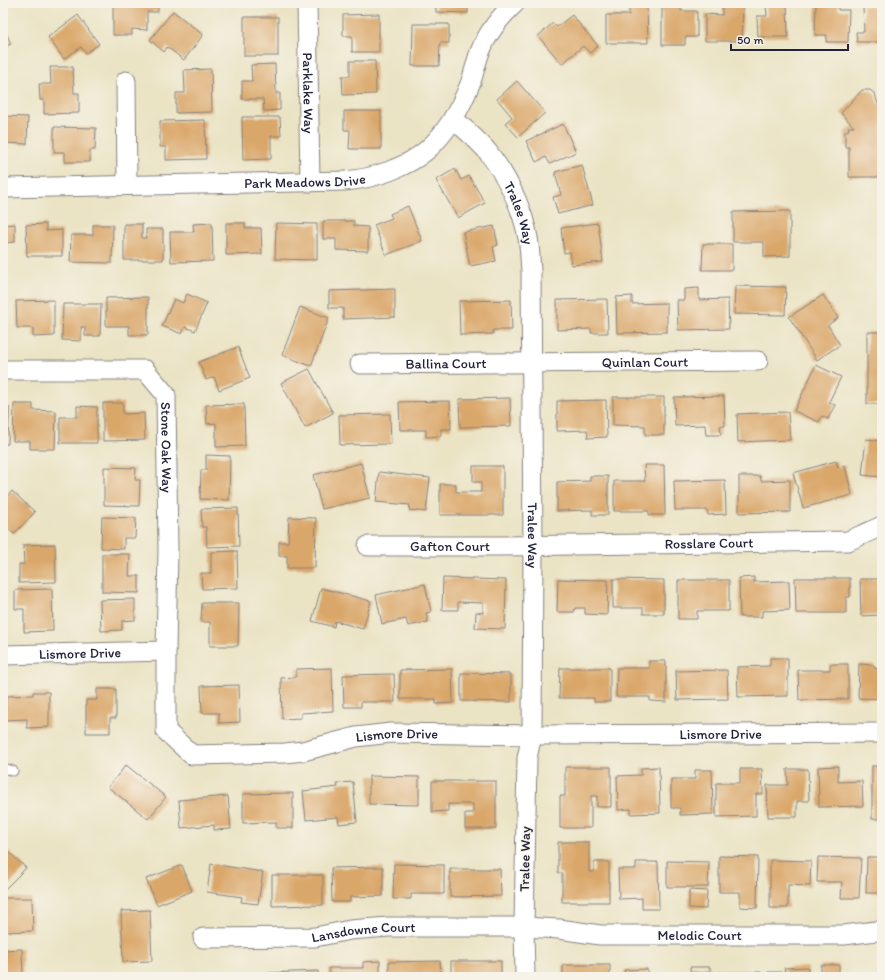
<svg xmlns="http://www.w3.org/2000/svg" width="885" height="980" font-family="Itim,sans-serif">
	<rect width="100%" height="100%" fill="#f7f3e8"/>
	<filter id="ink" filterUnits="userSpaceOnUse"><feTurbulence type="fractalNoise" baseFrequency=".025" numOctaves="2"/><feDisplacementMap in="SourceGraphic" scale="8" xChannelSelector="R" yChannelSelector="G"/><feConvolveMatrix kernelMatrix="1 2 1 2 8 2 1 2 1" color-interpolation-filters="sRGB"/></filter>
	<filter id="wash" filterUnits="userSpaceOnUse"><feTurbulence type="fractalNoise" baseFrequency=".012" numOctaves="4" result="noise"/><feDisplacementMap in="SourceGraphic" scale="16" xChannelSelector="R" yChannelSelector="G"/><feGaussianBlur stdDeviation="0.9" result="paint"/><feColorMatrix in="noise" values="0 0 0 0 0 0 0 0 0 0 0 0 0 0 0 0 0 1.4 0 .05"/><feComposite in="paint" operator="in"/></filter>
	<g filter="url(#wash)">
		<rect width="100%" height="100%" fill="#eae3c4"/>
		<g id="blocks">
			<g fill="#daa76b">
				<rect x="3" y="3" width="4" height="7"/>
				<path d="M118,3H158V12H147V30L132,29V35H113V4H118Z"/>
				<path d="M247,3H279V5L247,4Z"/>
				<path d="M436,3H468V13L436,12Z"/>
				<path d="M816,3H838V10H849L848,42H826L827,35H815Z"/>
				<path d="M787,4L788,37H758L757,16H767L766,5Z"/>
				<path d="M647,5L648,43H606V15H629V6Z"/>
				<path d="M662,5H681V11H697V37H685V45H662Z"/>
				<path d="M722,5L743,6L742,41H705V14L722,15Z"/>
				<path d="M863,6H882V42H857L856,32H864Z"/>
				<path d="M173,11L203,35L184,60L167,47L164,52L150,40Z"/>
				<path d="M379,14V52H352V36H343V15Z"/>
				<path d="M78,15L99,44L86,53L81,47L64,59L48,37Z"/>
				<path d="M572,15L598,46L590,53L583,46L562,64L538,36L553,23L557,27Z"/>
				<rect x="244" y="17" width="34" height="39"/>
				<path d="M413,24H449V43H440L439,66H412Z"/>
				<path d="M3,25L11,44L3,47Z"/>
				<path d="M350,61H375L376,94L343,95L342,76H350Z"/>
				<path d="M275,64L276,93H280V110L264,111L263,99H242V81H252L251,65Z"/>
				<path d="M50,67H73L74,93H79V113L44,114V100H40L39,84H51Z"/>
				<path d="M211,69L212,112L176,113V93H185L184,70Z"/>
				<path d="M517,81L545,113L518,137L505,123L512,117L497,99Z"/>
				<path d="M862,90H870L875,94L878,104L882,103V177H849V147H845V131L849,130L848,127H854L841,113Z"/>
				<path d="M344,111H381V149H349L350,130H344Z"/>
				<path d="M3,116L28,117L27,144L3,143Z"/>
				<path d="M242,117H280L281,136H271V159L243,160Z"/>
				<path d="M205,120L206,159L166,160V147H160V121Z"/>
				<path d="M563,124L576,152L550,164L546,157L536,162L526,141Z"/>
				<path d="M54,127L96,128L95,150H90V162H65V152H54Z"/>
				<path d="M582,165L593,205L558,214L553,197L561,195L555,172Z"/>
				<path d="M455,169L461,180L469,176L485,203L458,218L436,180Z"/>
				<path d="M408,206L422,241L386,255L374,225L392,218L390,214Z"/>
				<path d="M790,211V256L764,257V242H733V212Z"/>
				<path d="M323,221H354V226L368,227V251L336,250V239H323Z"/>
				<path d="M212,223L213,261L171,262L170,232H194L193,224Z"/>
				<path d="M226,223H245V228H261L262,254L226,255Z"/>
				<path d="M276,223L317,224V260L275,259Z"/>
				<path d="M598,223L603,262L572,265L570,252L564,253L561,228Z"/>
				<path d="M15,224V242L3,243V225Z"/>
				<path d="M46,224V231L62,230V256H27L26,225Z"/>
				<path d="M124,224H142V238H146V229H163V260H124Z"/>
				<path d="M93,225H113L112,263L70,262L71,235H93Z"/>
				<path d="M494,226L498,245L493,247L496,261L470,266L463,232Z"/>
				<path d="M703,244H732V270H702Z"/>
				<path d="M735,286L786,287L785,315L734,314Z"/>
				<path d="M699,288V300L728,299L729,329L678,330L677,300H684V289Z"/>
				<path d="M395,289V317L343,319V308H329V291Z"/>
				<path d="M187,294L207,303L195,331L185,327L182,334L162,326L174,299L183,303Z"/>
				<path d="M823,295L838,318L828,325L840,345L817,360L789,317Z"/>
				<path d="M632,296V304L667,303V332L617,333L616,297Z"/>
				<path d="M148,297V335H129V326H106V298Z"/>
				<path d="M607,299L608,333H591V329L557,330V300Z"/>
				<path d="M54,300V336L33,337V328H17L16,301Z"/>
				<path d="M511,300L512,330H493V334L460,335L459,301Z"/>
				<path d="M63,304H101L100,336H85V327H81V341L62,340Z"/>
				<path d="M300,307L329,318L311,366L282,355Z"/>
				<rect x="867" y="332" width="15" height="72"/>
				<path d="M238,347L250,378L219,390L214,377L206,380L199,362Z"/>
				<path d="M816,365L841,377L829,402L835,405L828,419L822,416L819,422L794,411Z"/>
				<path d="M309,369L333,413L305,428L281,383Z"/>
				<path d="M724,396L725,426H720L721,435H706L705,425L675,426L674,397Z"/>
				<path d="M613,397H664V435H645V426L613,425Z"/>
				<path d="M510,398L511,426L460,427L459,399Z"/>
				<path d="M606,400L607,437L588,438L587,430L557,431V401Z"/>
				<path d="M450,401L451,429H441V436L426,437V430H400L399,402Z"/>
				<path d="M103,403H123V414L144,413L145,440L103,441Z"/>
				<path d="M14,404H33V410L56,411L55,449H30V441H13Z"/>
				<path d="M244,404L245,446L216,447V423L207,424L206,405Z"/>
				<path d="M77,406L97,407V443H60V417H77Z"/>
				<path d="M3,407H9L8,444H3Z"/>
				<path d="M788,412L790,440L738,442L737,414Z"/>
				<path d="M390,414L391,444L340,445L339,415Z"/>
				<path d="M866,439L882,441V477L862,475Z"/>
				<path d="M206,455L230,456L229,500L200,499L201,470H206Z"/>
				<path d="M836,461L838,467L845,466L852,495L803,508L793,473Z"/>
				<path d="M361,463L370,498L322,509L313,475Z"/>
				<path d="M644,465H664L665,515H649V511H614V481H645Z"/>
				<path d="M473,466H503V515H440V484H456V492H481V482H473Z"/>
				<path d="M104,467L136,468L135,480H140L139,506L104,505Z"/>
				<path d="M379,472L430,478L426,512L409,510L410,505L376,502Z"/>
				<path d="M590,476H608V515H592V510L557,511V482L590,481Z"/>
				<path d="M739,476H760L761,481L790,480V512L739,513Z"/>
				<path d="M725,480L726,514L708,515L707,510H675L674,481Z"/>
				<path d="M12,491L35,512L14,534L3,524V514L5,512L3,510V501Z"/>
				<path d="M238,508L239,546L207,547L206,527H202L201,509Z"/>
				<path d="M102,517L136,518L135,538H124V549L101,548Z"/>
				<path d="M289,517L316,518L315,568H287V556H279V542H288Z"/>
				<path d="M55,544L56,582L19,583V564H24L23,545Z"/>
				<path d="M237,551L238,588L202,589L201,573H211V552Z"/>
				<path d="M102,554H130L129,576H139V593L102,592Z"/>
				<path d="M754,577V582L789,581L790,610L762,611V617H740L739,578Z"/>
				<path d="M443,578L506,580L505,629L475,628L476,612L483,613V603L458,602V610H442Z"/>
				<path d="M795,578H850V597H846V613H796Z"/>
				<path d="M558,579L608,580L607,615L585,614V608H575L574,612H557Z"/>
				<path d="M613,579L664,580V614H643V608H613Z"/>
				<path d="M860,579H882V615L861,616Z"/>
				<path d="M678,580H729V611H697V619H678Z"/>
				<path d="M425,584L431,612L426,613L428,622L408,626L406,619L382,624L376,595Z"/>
				<path d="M321,588L371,601L363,629L335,621L334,627L312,621Z"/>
				<path d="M52,589L53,631L24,632V609H15V590Z"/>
				<path d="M135,599V620L122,621V630L101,631L100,600Z"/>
				<path d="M202,603H239L238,646H210V622H201Z"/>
				<path d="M770,658H788V696L738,697L737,667L770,666Z"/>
				<path d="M649,661H666V702L650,701V697H616L617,668H649Z"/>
				<path d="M830,664H848V699L799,700L798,670H830Z"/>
				<path d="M859,664L874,665V668L882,669V699L858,698Z"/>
				<path d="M332,668L333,711L301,713V718L282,719L281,678L296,677V669Z"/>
				<path d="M560,668H610V702H594V698H559Z"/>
				<path d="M452,669L453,703L436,704V699H400V670Z"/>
				<path d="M727,670L728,699L677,700L676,671Z"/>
				<path d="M461,673L511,674V702L461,701Z"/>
				<path d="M394,674L395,702H361V707H344L343,675Z"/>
				<path d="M239,685L240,722L219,723V713H202L201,686Z"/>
				<path d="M97,689H116V718H110V733H86V700H97Z"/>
				<path d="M33,692H49V727L27,728V719L6,720V696L33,695Z"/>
				<path d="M126,765L166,797L148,819L108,787Z"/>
				<path d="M838,766V782L862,781L863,806L819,807L818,767Z"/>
				<rect x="872" y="766" width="10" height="53"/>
				<path d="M565,767H611V807H597V796H591V828H560V796H565Z"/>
				<path d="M659,767L660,813L631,814V809L618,810L617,776L641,775V768Z"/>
				<path d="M740,769H762L763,794H756V816L716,817V783H740Z"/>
				<path d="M787,769H808L809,801H797V817H768L767,785H788Z"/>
				<path d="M695,770H712L713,814L680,815V808H671V779H695Z"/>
				<path d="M369,776L419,777V805L369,804Z"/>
				<path d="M432,781H496V829H465V813H473V804H448V811L432,812Z"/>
				<path d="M353,782L357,822L339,824L338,817L306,820L303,791L338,787L337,783Z"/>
				<path d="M293,793V828H276V822L243,823V794Z"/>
				<path d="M228,796L231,829L214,830V825L181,828L179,800Z"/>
				<path d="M558,842H589V872H594V862H609V902H562V873H558Z"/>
				<path d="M3,846L26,868L3,891Z"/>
				<path d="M719,856L758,857L757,908L740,907V892H719Z"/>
				<path d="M818,857L861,858L859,898H841L842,882H817Z"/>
				<path d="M867,857H882V893H866Z"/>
				<path d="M770,860L811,861L810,886L788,885V908H770Z"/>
				<path d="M667,861L709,862L708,887H667Z"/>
				<path d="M636,862H658L659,909H642V898L619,899L618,869H636Z"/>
				<path d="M211,864L263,872L258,904L241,902L242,897L207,892Z"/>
				<path d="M394,864L444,865V894H411V899H393Z"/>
				<path d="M182,865L192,891L157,905L146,879Z"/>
				<path d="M383,867V896L350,897V902H332L331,868Z"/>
				<path d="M450,869H500L501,896L450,897Z"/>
				<path d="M272,875H323V905L272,906Z"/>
				<path d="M689,890L707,891L706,909L689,908Z"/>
				<path d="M3,898H32L33,931L3,932Z"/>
				<path d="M150,910L152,961L123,962L121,911Z"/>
				<path d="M22,949L23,977H3V950Z"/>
				<path d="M380,961V977H329V968H363V962Z"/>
				<path d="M440,961L441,977H389V962Z"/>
				<rect x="451" y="961" width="50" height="16"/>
				<rect x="563" y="965" width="47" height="12"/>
				<rect x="821" y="965" width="18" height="12"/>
				<path d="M690,967H710V977H691Z"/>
				<path d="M808,967V977H768V972H785L784,968Z"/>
				<path d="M647,969V977H625L624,970Z"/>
				<path d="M318,971L319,977H268V973Z"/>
				<path d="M718,972H761V977H717Z"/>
			</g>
		</g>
	</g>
	<g filter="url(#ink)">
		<use href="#blocks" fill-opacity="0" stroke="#868280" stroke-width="1"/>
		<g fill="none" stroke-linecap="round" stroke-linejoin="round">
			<g stroke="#868280" stroke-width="11">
				<path id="service" d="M3,768L13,771"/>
			</g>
			<g stroke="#868280" stroke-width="21">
				<g id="minor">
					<path id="s1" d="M307,3L310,182"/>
					<path d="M126,81L127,185"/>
					<path id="s2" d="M453,118C464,129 478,140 488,152C507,177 522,206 528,238C530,249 530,260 531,271L533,545L532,735L527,758L524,927L525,977"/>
					<path id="s3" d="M3,188L345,181C372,179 406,168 427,150C446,133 461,107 470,84C474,74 476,62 480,52C487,34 501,16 515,3"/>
					<path id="s4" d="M360,364L758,361"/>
					<path id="s5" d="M3,370H145L166,395L168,550L166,651V731L192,755L285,753L303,751L356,737L391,733L532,735L882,733"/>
					<path id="s6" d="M368,546H501L848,541L882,526"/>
					<path id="s7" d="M3,655L166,651"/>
					<path id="s8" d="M203,938L315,937L350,930L389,927H524L559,929L600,935H844L876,931"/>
				</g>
			</g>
			<use href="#service" stroke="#fff" stroke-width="9"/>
			<use href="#minor" stroke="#fff" stroke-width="19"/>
		</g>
	</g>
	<g text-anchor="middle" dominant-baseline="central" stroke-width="3" stroke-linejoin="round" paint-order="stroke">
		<g font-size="14" fill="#22223b" stroke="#f7f3e8">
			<text stroke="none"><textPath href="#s1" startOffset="90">Parklake Way</textPath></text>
			<text stroke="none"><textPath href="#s3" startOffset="302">Park Meadows Drive</textPath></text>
			<text stroke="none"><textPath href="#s2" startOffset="118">Tralee Way</textPath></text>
			<text stroke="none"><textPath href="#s4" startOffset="285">Quinlan Court</textPath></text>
			<text stroke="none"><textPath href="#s4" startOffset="86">Ballina Court</textPath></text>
			<text stroke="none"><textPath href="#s5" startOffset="227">Stone Oak Way</textPath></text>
			<text stroke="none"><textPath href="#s2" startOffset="442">Tralee Way</textPath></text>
			<text stroke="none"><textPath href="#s6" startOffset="341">Rosslare Court</textPath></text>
			<text stroke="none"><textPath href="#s6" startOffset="82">Gafton Court</textPath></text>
			<text stroke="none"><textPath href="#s7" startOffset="77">Lismore Drive</textPath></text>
			<text stroke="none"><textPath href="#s5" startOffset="1077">Lismore Drive</textPath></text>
			<text stroke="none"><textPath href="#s5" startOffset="753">Lismore Drive</textPath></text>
			<text transform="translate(525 859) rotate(-89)">Tralee Way</text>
			<text stroke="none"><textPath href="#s8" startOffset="161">Lansdowne Court</textPath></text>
			<text stroke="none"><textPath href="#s8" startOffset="498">Melodic Court</textPath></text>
		</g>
	</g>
	<rect width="885" height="980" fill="none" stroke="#f7f3e8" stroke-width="16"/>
	<path d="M731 44v6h117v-6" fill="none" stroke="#22223b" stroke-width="2"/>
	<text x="737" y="44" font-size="12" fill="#22223b" stroke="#f7f3e8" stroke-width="3" paint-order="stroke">50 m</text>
</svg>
